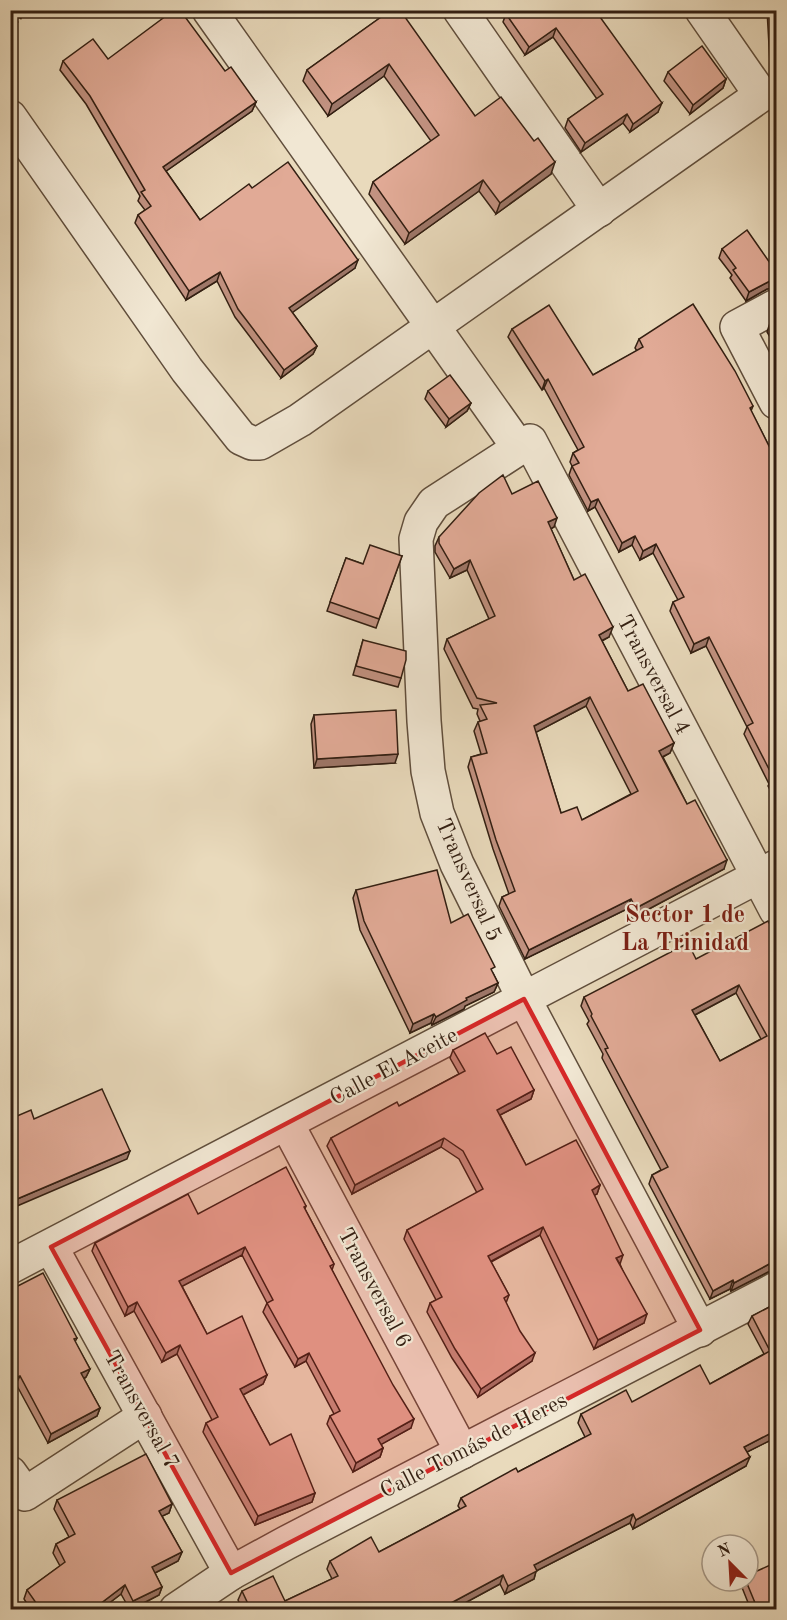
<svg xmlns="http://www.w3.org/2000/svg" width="787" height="1620" font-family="'Old Standard TT',serif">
	<rect width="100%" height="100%" fill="#e9dabc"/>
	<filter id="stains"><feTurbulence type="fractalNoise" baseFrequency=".00333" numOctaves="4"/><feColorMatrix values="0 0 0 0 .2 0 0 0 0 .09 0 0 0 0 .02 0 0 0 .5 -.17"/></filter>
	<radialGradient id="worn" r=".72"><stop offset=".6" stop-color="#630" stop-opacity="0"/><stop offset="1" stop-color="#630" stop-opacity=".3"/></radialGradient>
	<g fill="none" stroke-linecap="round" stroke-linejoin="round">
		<g stroke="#604e3c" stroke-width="36">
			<g id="street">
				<path d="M209,10L519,448"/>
				<path d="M460,10L599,210"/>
				<path d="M10,117L187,370L241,438L252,443H260L300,420L761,95L702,10"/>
				<path d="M776,306L737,327L776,402"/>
				<path d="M287,1124L462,1452"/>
				<path d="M51,1247L231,1573"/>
				<path d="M10,1267L776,867"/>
				<path d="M700,1330L524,999L457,864L437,813L428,771L424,721L416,539L421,522L434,503L530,441L776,910"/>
				<path d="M10,1473L25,1494L145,1416"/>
				<path d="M176,1610L231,1573L286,1543L776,1289"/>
			</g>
		</g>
		<path stroke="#331f12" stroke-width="4" stroke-dasharray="1.5 3" stroke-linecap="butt" d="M10,28L28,10"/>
		<use href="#street" stroke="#f1e7d3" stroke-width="33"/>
	</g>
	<g fill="#c29281" stroke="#331f12" stroke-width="1.5" fill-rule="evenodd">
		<path d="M272,10H282L276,15Z"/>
		<path d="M391,10L475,116L551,174L496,214L479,191L405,244L369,194L373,182L431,141L384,76L328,116L303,81L307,70Z"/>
		<path d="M595,10L658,112L630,132L623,123L581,152L565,128L568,119L597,99L553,37L525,55L503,22L506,14Z"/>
		<path d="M767,10H777V78L770,63Z"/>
		<path d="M108,59L225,71L256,102L252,111L166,171L200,220L252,188L355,268L292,312L317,346L313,354L281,378L235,317L217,281L186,300L135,223L138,215L145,210L138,201L140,196L86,104L60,70L63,61Z"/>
		<path d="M668,72L726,79L723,88L690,114L664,81Z"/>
		<path d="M722,249L767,289L746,301L730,278L732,275L719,258Z"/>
		<path d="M777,320V349L767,332L770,323Z"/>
		<path d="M512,329L593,375L637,351L635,348L639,339L753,406L751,411L777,462V802L768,786L769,784L744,734L747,727L706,646L691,653L670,611L673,602L678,600L653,553L640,560L632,545L619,552L595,507L588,511L569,475L572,466L570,462L573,453L578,450L544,388L542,390L508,337Z"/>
		<path d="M428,391L471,403L467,411L446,427L425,399Z"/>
		<path d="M512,494L554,527L551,529L574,580L609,637L602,641L628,691L674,743L670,753L663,757L687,804L724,869L632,918L627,909L525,959L499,906L502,897L509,894L493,849L468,767L471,757L481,754L474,731L478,722L480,721L477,714L478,709L473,708L444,649L447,639L489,619L467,570L450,578L435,552V546L439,537ZM586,706L631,794L582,820L561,813L536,732Z"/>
		<path d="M402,556L376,628L327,611L346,558L363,564Z"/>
		<path d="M363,640L401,678L398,687L353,675Z"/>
		<path d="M314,715L395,763L314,768L311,724Z"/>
		<path d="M356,890L493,973L498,983L494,992L465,1006L464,1009L432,1025L431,1023L410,1033L360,930L353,898Z"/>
		<path d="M777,936V1270L768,1272L731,1291L730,1289L710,1299L649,1184L652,1175L661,1170L602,1058L603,1054L587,1024L589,1021L581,1006L584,997L696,959ZM736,993L761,1039L720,1061L695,1015Z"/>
		<path d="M453,1050L497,1054L534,1090L531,1099L500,1115L526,1165L600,1185L597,1194L594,1195L620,1264L644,1323L594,1349L540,1235L491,1262L509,1295L506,1303L532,1361L478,1397L452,1358L427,1312L430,1303L436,1300L404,1239L407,1230L477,1193L459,1159L441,1147L352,1194L327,1146L331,1138L399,1106L459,1074L450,1058Z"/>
		<path d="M306,1206L305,1209L334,1264L332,1270L411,1428L381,1444L383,1448L380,1457L353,1472L327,1424L330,1416L334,1414L306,1361L295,1367L263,1312L267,1303L242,1255L182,1286L207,1334L267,1375L263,1384L243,1395L270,1445L315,1493L312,1502L255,1525L203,1432L206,1423L212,1420L177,1354L162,1362L134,1311L125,1316L92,1251L95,1243L198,1214Z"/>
		<path d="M10,1290L77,1338L75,1342L90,1369L86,1377L84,1379L100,1408L97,1416L48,1443L16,1384L10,1388Z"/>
		<path d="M777,1303V1437L747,1452L746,1466L633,1529L630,1523L536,1571L534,1579L505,1594L500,1584L452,1610H243L238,1600L242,1591L285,1601L332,1579L327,1569L330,1561L379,1552L460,1509L458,1506L461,1498L518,1472L585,1437L578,1423L581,1414L710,1384L764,1354L748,1324L752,1316Z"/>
		<path d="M57,1500L172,1504L169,1513L162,1516L182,1552L178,1561L155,1573L162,1587L159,1595L131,1610H130L121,1594L100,1610H31L24,1599L27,1590L60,1566L53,1553L56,1544L69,1537L54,1509Z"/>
		<path d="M742,1581H748L777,1610H751L741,1585Z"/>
	</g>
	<g fill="#9e7769" stroke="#331f12" stroke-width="1.5">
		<path d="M277,10H282L276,15Z"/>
		<path d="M556,28L553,37L525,55L529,47Z"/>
		<path d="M389,64L384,76L328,116L332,104Z"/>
		<path d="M726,79L723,88L690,114L693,105Z"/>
		<path d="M256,102L252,111L159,176L163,167Z"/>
		<path d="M662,103L658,112L630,132L633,124Z"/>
		<path d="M627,114L623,123L581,152L585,143Z"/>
		<path d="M555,162L551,174L496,214L500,203Z"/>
		<path d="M483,180L479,191L405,244L409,233Z"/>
		<path d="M358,260L355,268L286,317L289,308Z"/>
		<path d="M220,272L217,281L186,300L189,291Z"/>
		<path d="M777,280V288L767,289L746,301L749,292L770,281Z"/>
		<path d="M317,346L313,354L281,378L284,370Z"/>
		<path d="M548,379L544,388L542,390L545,381Z"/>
		<path d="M471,403L467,411L446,427L449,419Z"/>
		<path d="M598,499L595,507L588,511L591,502Z"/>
		<path d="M557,518L554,527L545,532L548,522Z"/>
		<path d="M635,536L632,545L619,552L622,543Z"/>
		<path d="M656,544L653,553L640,560L643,551Z"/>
		<path d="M470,560L467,570L450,578L454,569Z"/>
		<path d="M613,627L609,637L595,644L599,635Z"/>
		<path d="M709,637L706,646L691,653L694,644Z"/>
		<path d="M590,697L586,706L531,735L534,726Z"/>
		<path d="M674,743L670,753L656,760L659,751Z"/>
		<path d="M398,754L395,763L314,768L317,759Z"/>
		<path d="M727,860L724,869L632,918L636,908Z"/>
		<path d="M631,899L627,909L525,959L529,950Z"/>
		<path d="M498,983L494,992L465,1006L464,1009L432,1025L436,1017L466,998Z"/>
		<path d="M739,985L736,993L689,1018L692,1010Z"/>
		<path d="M434,1014L431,1023L410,1033L413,1024Z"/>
		<path d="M534,1090L531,1099L494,1118L497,1110Z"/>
		<path d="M444,1138L441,1147L352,1194L355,1185Z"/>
		<path d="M130,1151L127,1159L10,1209V1202Z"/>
		<path d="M600,1185L597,1194L589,1198L592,1190Z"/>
		<path d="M543,1227L540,1235L484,1265L488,1256Z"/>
		<path d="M245,1247L242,1255L175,1290L179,1281Z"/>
		<path d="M623,1255L620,1264L616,1258Z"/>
		<path d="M777,1262L776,1270L768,1272L731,1291L734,1283L771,1263Z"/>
		<path d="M733,1280L730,1289L710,1299L713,1291Z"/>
		<path d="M137,1302L134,1311L125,1316L128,1307Z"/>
		<path d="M647,1314L644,1323L594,1349L598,1340Z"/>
		<path d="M180,1345L177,1354L162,1362L166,1353Z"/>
		<path d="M309,1353L306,1361L295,1367L298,1359Z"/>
		<path d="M535,1353L532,1361L478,1397L481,1389Z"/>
		<path d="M90,1369L86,1377L78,1382L81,1373Z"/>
		<path d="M267,1375L263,1384L237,1398L240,1389Z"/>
		<path d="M20,1376L16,1384L10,1388V1380Z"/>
		<path d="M100,1408L97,1416L48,1443L51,1434Z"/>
		<path d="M414,1419L411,1428L375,1448L378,1439Z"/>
		<path d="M777,1430V1437L741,1455L744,1447Z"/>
		<path d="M383,1448L380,1457L353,1472L356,1463Z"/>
		<path d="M750,1457L746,1466L633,1529L636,1520Z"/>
		<path d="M315,1493L312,1502L255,1525L258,1516Z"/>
		<path d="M172,1504L169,1513L156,1519L159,1511Z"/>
		<path d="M633,1514L630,1523L536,1571L534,1579L505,1594L508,1586L534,1565Z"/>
		<path d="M182,1552L178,1561L149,1576L152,1567Z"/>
		<path d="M503,1575L500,1584L452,1610H438Z"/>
		<path d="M125,1585L121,1594L100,1610H92Z"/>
		<path d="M162,1587L159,1595L130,1610L133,1601Z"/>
	</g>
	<g fill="#e1aa96" stroke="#331f12" stroke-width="1.5" fill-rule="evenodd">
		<path d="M174,10H180L225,71L231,67L256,102L163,167L200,220L249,184L252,188L288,162L358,260L289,308L317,346L284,370L238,309L220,272L189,291L138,215L151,206L141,192L145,190L90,96L63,61L93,39L108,59Z"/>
		<path d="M391,10H400L475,116L501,97L534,141L538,138L555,162L500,203L483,180L409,233L373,182L439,135L389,64L332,104L307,70Z"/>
		<path d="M510,10H595L662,103L633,124L627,114L585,143L568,119L603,94L556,28L529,47L506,14Z"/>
		<path d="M702,46L726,79L693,105L668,72Z"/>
		<path d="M747,230L777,273V280L770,281L749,292L733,270L736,268L722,249Z"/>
		<path d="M693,304L735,371L753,406L750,408L777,462V788L771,777H773L747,726L753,723L709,637L694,644L673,602L684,597L656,544L643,551L635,536L622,543L598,499L591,502L572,466L579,463L573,453L584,447L548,379L545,381L512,329L549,305L593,375L643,347L639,339Z"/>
		<path d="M777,320V334L770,323Z"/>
		<path d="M450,375L471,403L449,419L428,391Z"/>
		<path d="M503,475L512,494L538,481L557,518L548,522L574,580L585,574L613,627L599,635L628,691L643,684L674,743L659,751L687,804L695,800L727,860L636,908L631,899L529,950L502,897L515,891L496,840L471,757L487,753L478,722L487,719L480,705L497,703L477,698L447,639L495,616L470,560L454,569L439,543V537L479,493ZM590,697L638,791L582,820L577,807L561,813L534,726Z"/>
		<path d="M370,545L402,556L379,619L330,602L346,558L363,564Z"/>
		<path d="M363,640L406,651V660L401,678L356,666Z"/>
		<path d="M396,710L398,754L317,759L314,715Z"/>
		<path d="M437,870L451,923L468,914L495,967L491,969L498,983L466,998L467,1000L436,1017L434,1014L413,1024L364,921L356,890Z"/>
		<path d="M768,921L777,936V1262L771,1263L734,1283L733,1280L713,1291L652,1175L668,1167L605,1049L608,1048L591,1016L592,1014L584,997L688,943L696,959ZM739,985L767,1036L720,1061L692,1010Z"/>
		<path d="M485,1033L497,1054L511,1047L534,1090L497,1110L526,1165L576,1140L600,1185L592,1190L623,1255L616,1258L647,1314L598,1340L543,1227L488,1256L509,1295L504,1298L520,1331L535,1353L481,1389L455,1349L430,1303L442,1297L407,1230L483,1189L463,1151L444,1138L355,1185L331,1138L397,1102L399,1106L465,1071L453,1050Z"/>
		<path d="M102,1089L130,1151L10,1202V1119L31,1110L34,1119Z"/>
		<path d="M286,1167L306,1206L304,1207L334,1264L330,1266L393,1385L414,1419L378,1439L383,1448L356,1463L330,1416L340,1411L309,1353L298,1359L267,1303L273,1300L245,1247L179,1281L207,1334L242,1316L267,1375L240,1389L270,1445L291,1434L315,1493L258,1516L206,1423L218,1417L180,1345L166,1353L137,1302L128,1307L95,1243L188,1194L198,1214Z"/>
		<path d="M43,1273L77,1338L74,1339L90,1369L81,1373L100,1408L51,1434L20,1376L10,1380V1290Z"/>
		<path d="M777,1303V1430L744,1447L750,1457L636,1520L633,1514L534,1565L537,1571L508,1586L503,1575L438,1610H424L422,1606L416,1610H248L250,1608L242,1591L273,1576L285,1601L338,1576L330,1561L371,1537L379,1552L466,1506L461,1498L516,1468L518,1472L591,1434L581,1414L626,1390L632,1402L700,1365L710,1384L770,1351L752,1316Z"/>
		<path d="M146,1454L172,1504L159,1511L182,1552L152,1567L162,1587L133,1601L125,1585L92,1610H41L27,1590L65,1562L56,1544L75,1534L57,1500Z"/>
		<path d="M777,1562V1610H758L746,1581H748V1575Z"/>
	</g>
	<path fill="#d62828" fill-opacity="0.2" stroke="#d62828" stroke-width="4.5" stroke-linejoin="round" d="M524,999L700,1330L231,1573L51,1247Z"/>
	<g text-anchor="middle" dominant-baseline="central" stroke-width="4.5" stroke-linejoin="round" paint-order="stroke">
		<g font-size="22" fill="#331f12" stroke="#f1e7d3">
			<text transform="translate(653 675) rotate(62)">Transversal 4</text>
			<text transform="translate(468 880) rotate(66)">Transversal 5</text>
			<text transform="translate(394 1067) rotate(-28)">Calle El Aceite</text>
			<text transform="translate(374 1288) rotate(62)">Transversal 6</text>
			<text transform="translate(141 1410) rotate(61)">Transversal 7</text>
			<text transform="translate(474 1446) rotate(-27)">Calle Tomás de Heres</text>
		</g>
		<g font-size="24" font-weight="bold" fill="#7a1f14" stroke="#f1e7d3">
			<text x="685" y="916">Sector 1 de<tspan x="685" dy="28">La Trinidad</tspan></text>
		</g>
	</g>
	<rect width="787" height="1620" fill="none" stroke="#e9dabc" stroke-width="36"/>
	<rect x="12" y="12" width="763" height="1596" fill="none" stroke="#331f12" stroke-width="3"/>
	<rect x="18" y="18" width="751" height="1584" fill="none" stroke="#331f12" stroke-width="1.5"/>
	<g transform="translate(730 1563) rotate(336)"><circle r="28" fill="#f1e7d3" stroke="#a59786" stroke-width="1.5"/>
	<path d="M0-4.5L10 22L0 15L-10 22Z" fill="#8f2418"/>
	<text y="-9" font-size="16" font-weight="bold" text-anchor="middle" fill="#331f12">N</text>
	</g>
	<rect width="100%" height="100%" filter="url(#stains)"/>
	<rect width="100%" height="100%" fill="url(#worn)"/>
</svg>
